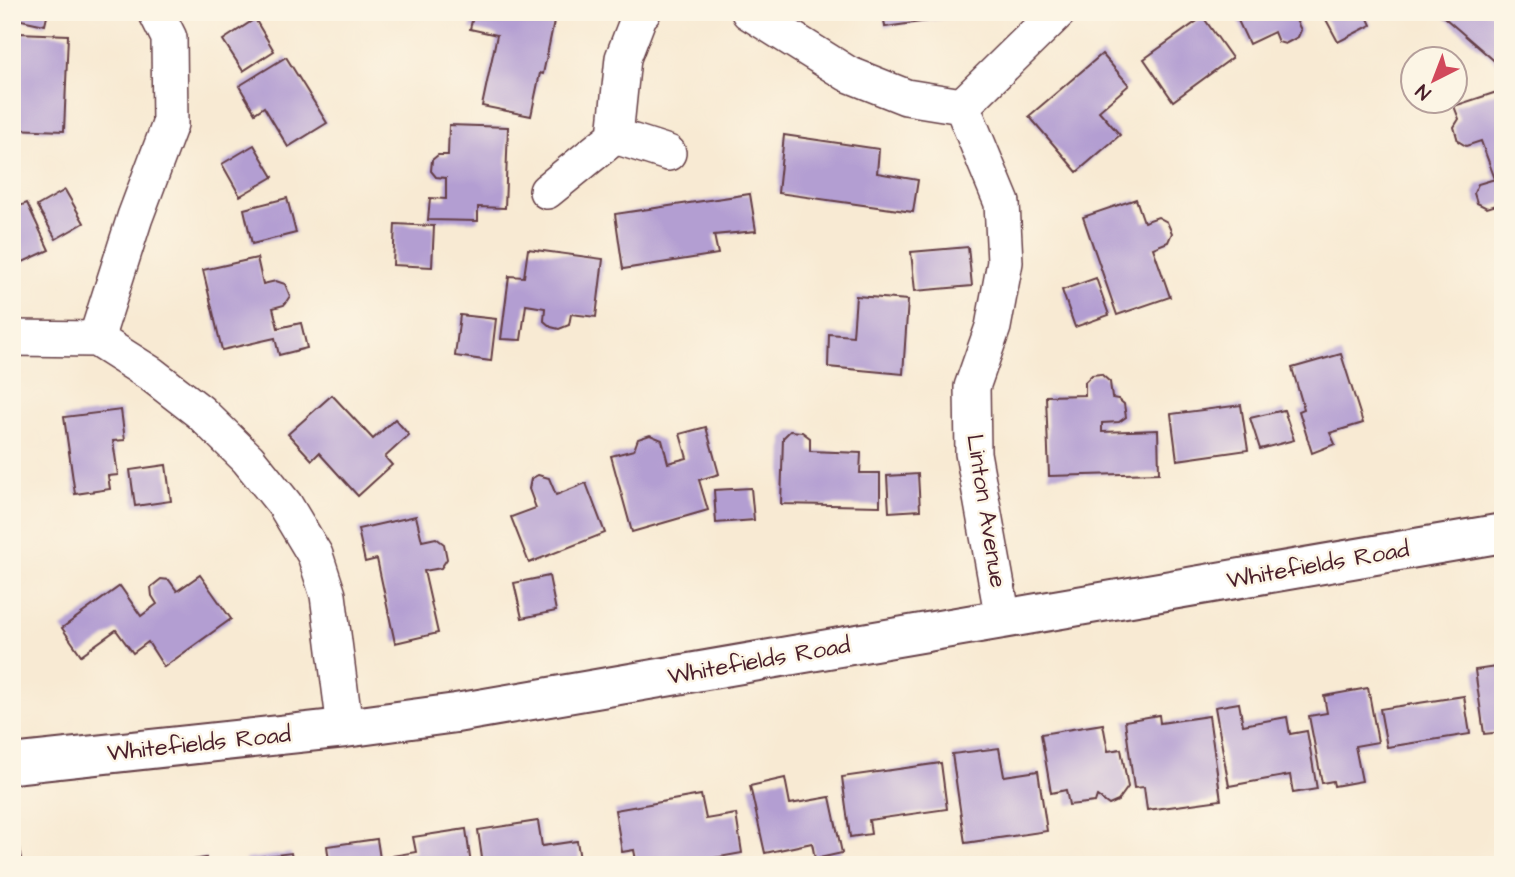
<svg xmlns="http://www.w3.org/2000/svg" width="1515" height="877" font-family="'Architects Daughter',sans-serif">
	<rect width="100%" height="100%" fill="#fcf5e5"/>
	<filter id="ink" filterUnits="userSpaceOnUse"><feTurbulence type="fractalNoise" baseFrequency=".0143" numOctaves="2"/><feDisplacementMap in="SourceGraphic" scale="14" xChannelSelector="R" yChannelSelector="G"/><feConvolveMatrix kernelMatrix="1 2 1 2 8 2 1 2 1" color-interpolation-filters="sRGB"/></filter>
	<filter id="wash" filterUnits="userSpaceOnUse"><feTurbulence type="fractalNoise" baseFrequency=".00686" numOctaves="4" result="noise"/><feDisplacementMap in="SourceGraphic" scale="28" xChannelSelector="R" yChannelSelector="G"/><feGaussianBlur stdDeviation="1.57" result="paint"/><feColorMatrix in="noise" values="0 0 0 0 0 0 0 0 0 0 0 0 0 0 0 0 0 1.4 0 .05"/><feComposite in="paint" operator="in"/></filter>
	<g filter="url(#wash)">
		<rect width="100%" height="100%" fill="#f8ead3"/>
		<g id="blocks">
			<g fill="#b39ed2">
				<path d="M12,12H48L45,25L12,18Z"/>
				<path d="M474,12H556L543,74L540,73L531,116L482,106L497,35L470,29Z"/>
				<path d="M883,12H962L963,16L885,27Z"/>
				<path d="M1234,12H1315L1296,20L1301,30L1298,37L1285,44L1278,42L1274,32L1249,44Z"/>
				<path d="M1322,12H1365L1371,25L1338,42Z"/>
				<path d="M1438,12H1503V58L1498,64Z"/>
				<path d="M1203,17L1232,58L1173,101L1144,59Z"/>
				<path d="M255,19L274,51L243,71L223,40Z"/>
				<path d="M18,33L68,35L64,131L12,129V106H16Z"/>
				<path d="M1102,54L1129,85L1099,111L1120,135L1077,172L1029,116Z"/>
				<path d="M286,57L327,123L288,147L264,107L255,113L239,86Z"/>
				<path d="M1503,90V203L1487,208L1477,203L1474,193L1478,184L1495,179L1481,141L1466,146L1458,141L1454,127L1459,119L1454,106Z"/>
				<path d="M449,125L508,127L505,208L478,207V221L428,220L430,198L446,199V178L436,177L431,171L432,160L438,155H448Z"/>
				<path d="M784,135L879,149L877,173L918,180L913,212L778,193Z"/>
				<path d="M254,145L273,177L240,196L222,164Z"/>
				<path d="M65,190L84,223L56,239L37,206Z"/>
				<path d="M750,194L756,231L714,235L718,254L623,269L615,214Z"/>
				<path d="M287,198L296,233L252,244L244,209Z"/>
				<path d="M1136,199L1144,222L1158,217L1167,222L1172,233L1168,242L1153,248L1170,297L1117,315L1083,217Z"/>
				<path d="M27,203L49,250L12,267V209Z"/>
				<path d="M395,224L434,226L432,267L393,265Z"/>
				<path d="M968,247L972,286L915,291L911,252Z"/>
				<path d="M528,249L603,259L596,317L571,314L569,325L559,329L551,327L544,321L545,308L526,305L521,340L501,339L509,276L524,277Z"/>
				<path d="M257,258L263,284L276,281L285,284L290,296L284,305L273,308L278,328L301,323L307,348L279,355L275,338L222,350L203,270Z"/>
				<path d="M1096,278L1109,315L1075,327L1062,290Z"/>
				<path d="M856,296L908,300L903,374L828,367L829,334L853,336Z"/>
				<path d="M460,315L496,319L491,361L455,356Z"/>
				<path d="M1341,354L1363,423L1330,433L1335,444L1312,453L1299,411L1304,409L1292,368Z"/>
				<path d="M1101,374L1110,382L1112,398L1118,399L1124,404L1126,417L1119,422L1102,423V432L1158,430L1159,473L1049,476L1046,396L1085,395V382L1092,375Z"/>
				<path d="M332,395L373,439L395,419L409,435L385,457L392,465L358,496L319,453L312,460L288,434Z"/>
				<path d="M1241,405L1248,450L1177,460L1171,414Z"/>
				<path d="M121,410L125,440L113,441L118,475L108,476L110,489L75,494L64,417Z"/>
				<path d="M1284,410L1294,440L1260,449L1250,418Z"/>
				<path d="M706,427L719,474L699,480L708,510L632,532L611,456L634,450L638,439L650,435L662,440L668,463L687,458L680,434Z"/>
				<path d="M790,431L802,432L810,438V451L861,453L860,473H880V506L781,504L783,438Z"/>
				<path d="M166,465L171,501L135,506L130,470Z"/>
				<path d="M918,474L920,510L889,512L887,476Z"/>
				<path d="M538,475L549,478L556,495L586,483L605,533L529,563L511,517L536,508L529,489L531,479Z"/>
				<path d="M751,488L754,520L716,523L714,490Z"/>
				<path d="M416,516L422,541L436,538L444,544L447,559L441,568L424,571L438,633L395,643L377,559L365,562L358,529Z"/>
				<path d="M200,575L231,619L164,667L148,642L133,653L116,630L81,655L62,628L120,586L141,616L157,604L152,596L151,587L161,579L169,580L177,591Z"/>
				<path d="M549,576L556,611L522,618L514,583Z"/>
				<path d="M1503,666V732L1484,734L1475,670Z"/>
				<path d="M1368,688L1378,742L1355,746L1362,781L1334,786L1333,781L1322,783L1309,716L1327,713L1324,696Z"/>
				<path d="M1464,696L1470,734L1387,747L1380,709Z"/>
				<path d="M1239,703L1243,725L1287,717L1290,734L1307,731L1317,789L1293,793L1290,775L1229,786L1215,707Z"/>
				<path d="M1159,715L1160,723L1209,716L1221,800L1147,810L1144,787L1134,788L1125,721Z"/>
				<path d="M1103,724L1108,751L1121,749L1128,787L1118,801L1109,805L1097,796L1095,802L1069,805L1066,790L1051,793L1041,734Z"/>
				<path d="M999,748L1004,776L1038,771L1047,831L965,843L952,754Z"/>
				<path d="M941,763L947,809L869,820L871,834L850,837L842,777Z"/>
				<path d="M785,778L790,804L830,797L842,853L815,859L812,843L765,853L750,786Z"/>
				<path d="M701,795L706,819L736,814L742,853L675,865H637L634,850L622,852L615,810Z"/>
				<path d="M538,821L542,846L577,841L581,865H483L478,830Z"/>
				<path d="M466,829L471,865H393L392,856L416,852L413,837Z"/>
				<path d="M377,839L381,865H312V863L329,861L327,846Z"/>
				<path d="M19,847L22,865H12V848Z"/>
				<path d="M291,853L293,865H246L245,859Z"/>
				<path d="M206,858L207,865H173V863Z"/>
			</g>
		</g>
	</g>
	<g filter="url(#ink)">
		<use href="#blocks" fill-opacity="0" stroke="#643d44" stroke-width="2"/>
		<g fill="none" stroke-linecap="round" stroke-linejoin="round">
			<g stroke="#643d44" stroke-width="38">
				<g id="minor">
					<path d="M749,12L848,74L906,97L962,106L1002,203L1005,262L993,327L972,387L973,453L1003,619"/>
					<path d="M962,106L1058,12"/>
					<path d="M615,136L668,153"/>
					<path d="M547,191L615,136L623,58L640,14L643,12"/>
					<path d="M12,338L96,339L151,374L200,412L248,459L285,505L315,555L328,595L345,728"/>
					<path d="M96,339L135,217L170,124L169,38L156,12"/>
				</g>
			</g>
			<g stroke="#643d44" stroke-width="42">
				<path id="tertiary" d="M12,764L345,728L456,713L1503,533"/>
			</g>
			<use href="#minor" stroke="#fff" stroke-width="35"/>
			<use href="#tertiary" stroke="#fff" stroke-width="38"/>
		</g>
	</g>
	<g text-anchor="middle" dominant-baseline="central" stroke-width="5" stroke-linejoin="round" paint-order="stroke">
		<g font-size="24" fill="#4a1f2b" stroke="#fcf5e5">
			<text transform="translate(986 511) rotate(81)">Linton Avenue</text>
			<text transform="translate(1318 565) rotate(-10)">Whitefields Road</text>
			<text transform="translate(759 661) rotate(-10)">Whitefields Road</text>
			<text transform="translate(199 744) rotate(-6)">Whitefields Road</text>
		</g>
	</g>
	<rect width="1515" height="877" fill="none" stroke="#fcf5e5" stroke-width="42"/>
	<g transform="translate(1434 80) rotate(222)"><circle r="33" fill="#fcf5e5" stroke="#b59f9b" stroke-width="2"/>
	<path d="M0-5L12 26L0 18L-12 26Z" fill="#d1495b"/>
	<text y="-10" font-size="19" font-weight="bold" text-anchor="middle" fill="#4a1f2b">N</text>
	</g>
</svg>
